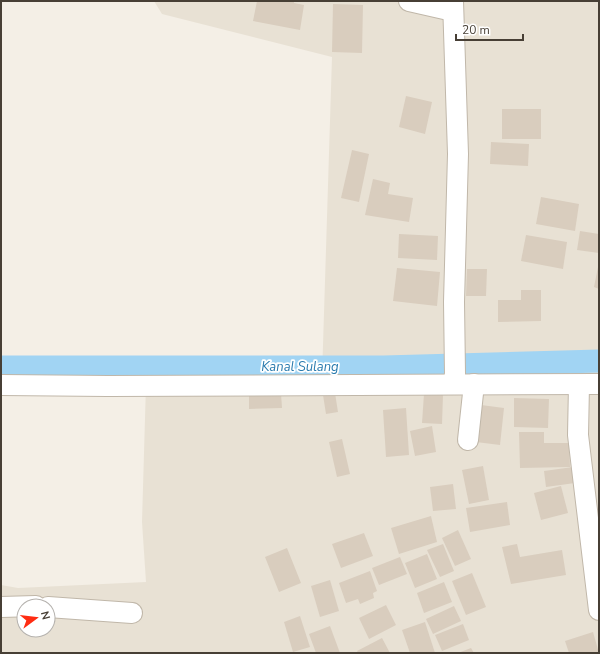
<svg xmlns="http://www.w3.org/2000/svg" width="600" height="654" font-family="'Nunito Sans',sans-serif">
	<rect width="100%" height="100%" fill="#f4efe6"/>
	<path fill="#e8e1d4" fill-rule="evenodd" d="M154,1H599V653H1V585L18,588L146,582L142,522L146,384L322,377L332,57L162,14ZM24,606H48V630H24Z"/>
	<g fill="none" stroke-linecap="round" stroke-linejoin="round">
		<path stroke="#a1d4f3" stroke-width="23" d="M1,367H384L599,361"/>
	</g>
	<g fill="#d9cdbe">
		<path d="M257,1H294V3L304,5L300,30L253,21Z"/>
		<path d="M333,4L363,5L362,53L332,52Z"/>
		<path d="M406,96L432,102L425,134L399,127Z"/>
		<rect x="502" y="109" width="39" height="30"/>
		<path d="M491,142L529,144L528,166L490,164Z"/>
		<path d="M352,150L369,154L359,202L341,198Z"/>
		<path d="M373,179L390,183L388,194L413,198L409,222L365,215Z"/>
		<path d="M541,197L579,204L575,231L536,224Z"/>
		<path d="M580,231L599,234V253L577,250Z"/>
		<path d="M399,234L438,236L437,260L398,258Z"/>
		<path d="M526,235L567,242L563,269L521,261Z"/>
		<path d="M598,267H599V289L594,287Z"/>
		<path d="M397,268L440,272L437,306L393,301Z"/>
		<path d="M467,269H487L486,296H466Z"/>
		<path d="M521,290H541V321L498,322V300H521Z"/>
		<path d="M281,393L282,408L249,409V394Z"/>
		<path d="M335,393L338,412L326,414L323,395Z"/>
		<path d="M424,394L443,395L442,424L422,423Z"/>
		<path d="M514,398L549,399L548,428L514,427Z"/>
		<path d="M481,405L504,408L500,445L476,442Z"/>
		<path d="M406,408L409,455L386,457L383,410Z"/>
		<path d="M432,426L436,452L415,456L410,431Z"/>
		<path d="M519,432H544V443H569L570,467L520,468Z"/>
		<path d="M342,439L350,474L337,477L329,442Z"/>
		<path d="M483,466L489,500L469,504L462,470Z"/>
		<path d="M573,467L575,483L546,487L544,471Z"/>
		<path d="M453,484L456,509L433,511L430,487Z"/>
		<path d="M561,486L568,513L541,520L534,493Z"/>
		<path d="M507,502L510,525L470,532L466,508Z"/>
		<path d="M431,516L437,542L399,554L391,528Z"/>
		<path d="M458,530L471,559L455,566L442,538Z"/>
		<path d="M364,533L373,556L341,568L332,544Z"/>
		<path d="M443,544L454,571L440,577L427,550Z"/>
		<path d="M517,544L520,557L562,550L566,575L511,584L502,547Z"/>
		<path d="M287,548L301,583L279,592L265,557Z"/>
		<path d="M427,554L437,579L415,588L405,563Z"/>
		<path d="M400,557L407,574L379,585L372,568Z"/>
		<path d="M370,571L377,591L373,593L374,598L360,604L358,599L346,603L339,583Z"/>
		<path d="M472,573L486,607L466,615L452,581Z"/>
		<path d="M330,580L339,611L320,617L311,586Z"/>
		<path d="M444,582L452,602L424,613L417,593Z"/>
		<path d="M386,605L396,625L369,639L359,618Z"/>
		<path d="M454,606L461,621L433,634L426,619Z"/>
		<path d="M300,616L310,647L293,652L284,622Z"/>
		<path d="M425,622L435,653H410L402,630Z"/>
		<path d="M463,624L469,640L442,651L435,635Z"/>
		<path d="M330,626L340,653H316L309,634Z"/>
		<path d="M593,632L599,653H569L565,641Z"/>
		<path d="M382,638L390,653H358L357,651Z"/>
		<path d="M471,648L474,653H458Z"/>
	</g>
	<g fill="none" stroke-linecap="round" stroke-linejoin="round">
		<g stroke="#c0b7a9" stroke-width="22">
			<g id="street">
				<path d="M409,1L453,11"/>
				<path d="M453,1L458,154L454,302L455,374L453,384"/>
				<path d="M1,385L108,386L599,384"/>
				<path d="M579,385L578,435L599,610"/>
				<path d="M468,440L474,384"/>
				<path d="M1,607L36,606"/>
				<path d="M48,607L132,613"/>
			</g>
		</g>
		<use href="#street" stroke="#fff" stroke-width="20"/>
	</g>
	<g text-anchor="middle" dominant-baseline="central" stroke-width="3.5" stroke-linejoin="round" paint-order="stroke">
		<g font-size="13" font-style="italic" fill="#2a7bae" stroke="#fff">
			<text x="300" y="367">Kanal Sulang</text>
		</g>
	</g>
	<rect width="600" height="654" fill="none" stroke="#473f35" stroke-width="4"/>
	<g transform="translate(36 618) rotate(75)"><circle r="19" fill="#ffffff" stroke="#b5b2ae"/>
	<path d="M0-3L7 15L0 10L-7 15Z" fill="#ff2c12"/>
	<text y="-6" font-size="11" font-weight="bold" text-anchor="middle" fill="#473f35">N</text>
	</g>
	<path d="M456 34v6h67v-6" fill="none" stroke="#473f35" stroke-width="2"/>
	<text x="462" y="34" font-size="12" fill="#473f35" stroke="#ffffff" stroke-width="3" paint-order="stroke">20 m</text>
</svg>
